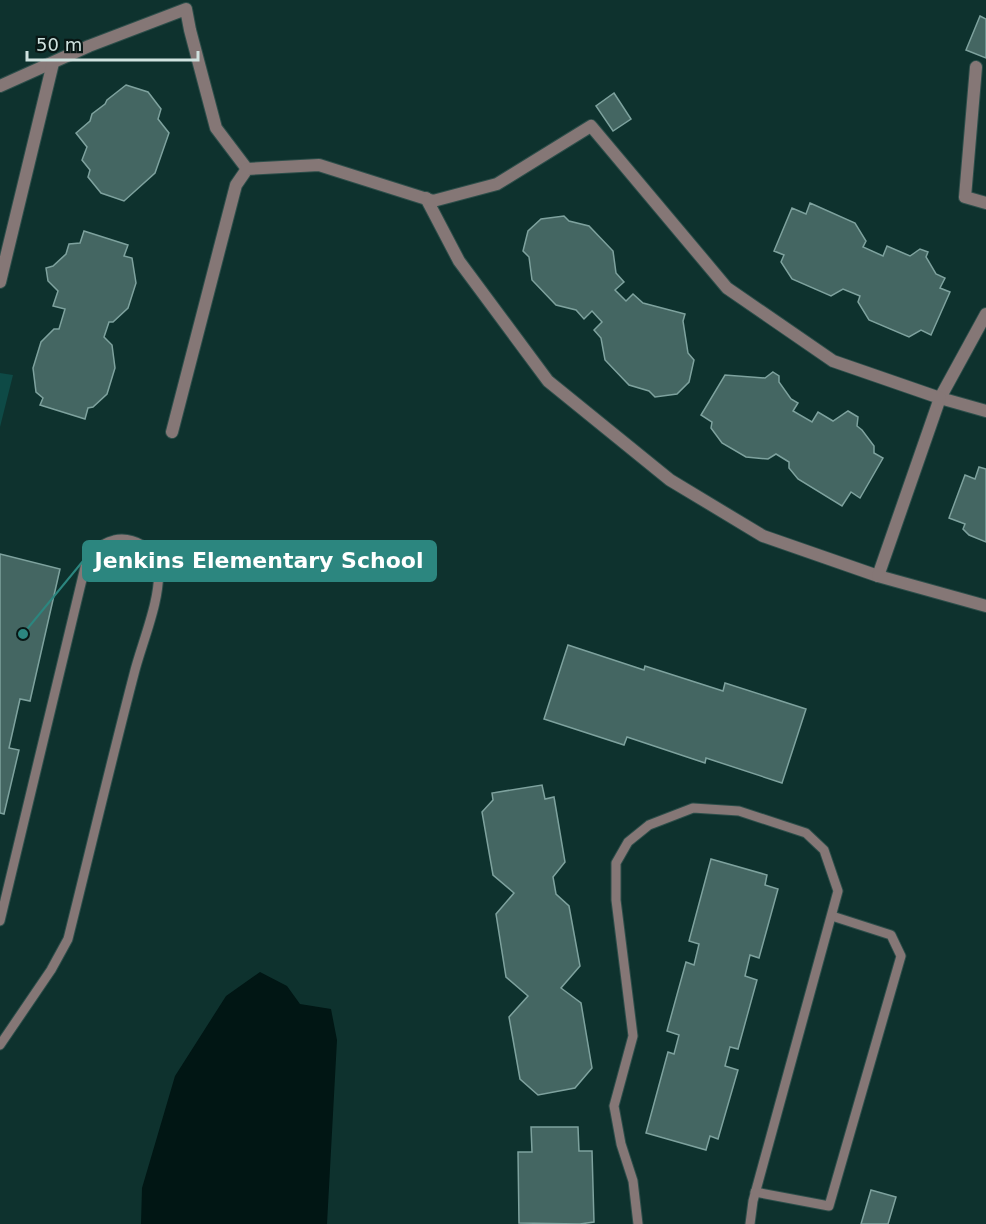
<svg xmlns="http://www.w3.org/2000/svg" width="986" height="1224" font-family="'DejaVu Sans',sans-serif">
	<rect width="100%" height="100%" fill="#0e322e"/>
	<path fill="#0e4a46" d="M0,373L13,375L0,427Z"/>
	<path fill="#011614" d="M260,972L287,986L300,1004L331,1009L337,1040L327,1224H141L142,1188L175,1076L226,996Z"/>
	<g fill="#446662" stroke="#7ea29e" stroke-width="1.5">
		<path d="M980,16L986,19V58L966,50Z"/>
		<path d="M126,85L148,92L161,109L158,119L169,133L155,173L124,201L101,193L88,177L90,170L82,160L87,147L76,133L90,121L92,114L105,104L107,100Z"/>
		<path d="M614,93L631,119L613,131L596,106Z"/>
		<path d="M810,203L855,223L866,241L863,247L883,256L887,246L910,256L920,249L928,252L926,257L936,274L945,278L940,288L950,292L931,335L921,330L909,337L869,320L858,302L860,296L843,289L831,296L792,279L781,262L784,255L774,251L792,208L806,214Z"/>
		<path d="M564,216L569,221L589,226L613,251L616,273L624,282L615,290L626,301L633,294L643,303L685,314L683,321L688,353L694,360L689,382L677,394L655,397L649,391L629,385L605,360L601,338L594,330L602,322L592,311L584,319L576,310L556,305L532,280L529,257L523,251L528,231L541,219Z"/>
		<path d="M84,231L128,245L124,256L132,258L136,283L128,308L113,322H109L104,337L112,345L115,368L107,394L93,407L88,408L85,419L40,405L43,398L36,392L33,368L41,342L54,329H59L65,309L53,306L58,291L48,281L46,268L53,266L66,254L69,244L80,243Z"/>
		<path d="M773,372L779,376V382L791,399L798,403L793,411L812,422L818,412L833,421L848,411L858,417L857,426L862,430L874,446V453L883,458L860,498L851,492L842,506L798,479L789,468V462L776,454L768,459L746,457L722,443L711,428L712,422L701,415L725,375L765,378Z"/>
		<path d="M979,467L986,469V542L969,535L963,529L965,524L949,518L965,475L975,479Z"/>
		<path d="M0,554L60,569L30,701L20,699L9,748L19,750L4,814L0,813Z"/>
		<path d="M568,645L644,670L645,666L723,691L725,683L806,709L782,783L706,758L705,763L627,737L624,745L544,719Z"/>
		<path d="M542,785L545,799L554,797L565,862L553,877L556,894L569,906L580,966L561,988L581,1003L592,1068L575,1088L538,1095L520,1079L509,1017L528,996L506,977L496,914L514,893L493,875L482,812L493,800L492,793Z"/>
		<path d="M711,859L767,875L765,885L778,889L759,958L750,955L745,976L757,980L738,1049L730,1047L725,1066L738,1070L718,1139L710,1136L706,1150L646,1133L668,1052L674,1054L679,1035L667,1031L686,962L694,965L699,944L689,941Z"/>
		<path d="M531,1127H578L579,1151H592L594,1222L580,1224L519,1223L518,1152H532Z"/>
		<path d="M871,1190L896,1197L888,1224H861Z"/>
	</g>
	<g fill="none" stroke-linecap="round" stroke-linejoin="round">
		<g stroke="#2d4e4a" stroke-width="11">
			<g id="service">
				<path d="M0,921L85,567C92,554 98,544 114,540C132,536 156,548 158,568C162,597 141,645 134,674C111,762 90,851 68,939L51,970L0,1045"/>
				<path d="M755,1192L829,1206L901,956L891,935L832,916"/>
				<path d="M638,1224L633,1181L621,1144L614,1106L633,1036L616,900V863L628,842L649,825L693,808L739,811L806,833L824,850L838,891L753,1201L750,1224"/>
			</g>
		</g>
		<g stroke="#2d4e4a" stroke-width="14">
			<g id="minor">
				<path d="M976,67L965,197L986,203"/>
				<path d="M0,86L89,46L186,9L190,30L216,128L247,169"/>
				<path d="M426,198L459,261L548,381L670,480L763,536L878,576"/>
				<path d="M0,282L53,63"/>
				<path d="M986,314L940,398L986,411"/>
				<path d="M172,432L236,185L247,169L319,165L433,201L497,184L591,126L727,288L833,361L940,398L878,576L986,606"/>
			</g>
		</g>
		<use href="#service" stroke="#857776" stroke-width="9"/>
		<use href="#minor" stroke="#857776" stroke-width="12"/>
	</g>
	<path fill="none" stroke="#2c867f" stroke-width="2" d="M23 634L83 561"/>
	<circle fill="#2c867f" stroke="#081715" stroke-width="2" cx="23" cy="634" r="6"/>
	<rect fill="#2c867f" stroke="#2c867f" stroke-width="2" x="83" y="541" width="353" height="40" rx="6"/>
	<g font-size="22" text-anchor="middle" font-weight="bold" fill="#fff">
		<text x="259" y="568">Jenkins Elementary School</text>
	</g>
	<path d="M27 51v9h171v-9" fill="none" stroke="#cfe2df" stroke-width="3"/>
	<text x="36" y="51" font-size="18" fill="#cfe2df" stroke="#081715" stroke-width="4.5" paint-order="stroke">50 m</text>
</svg>
